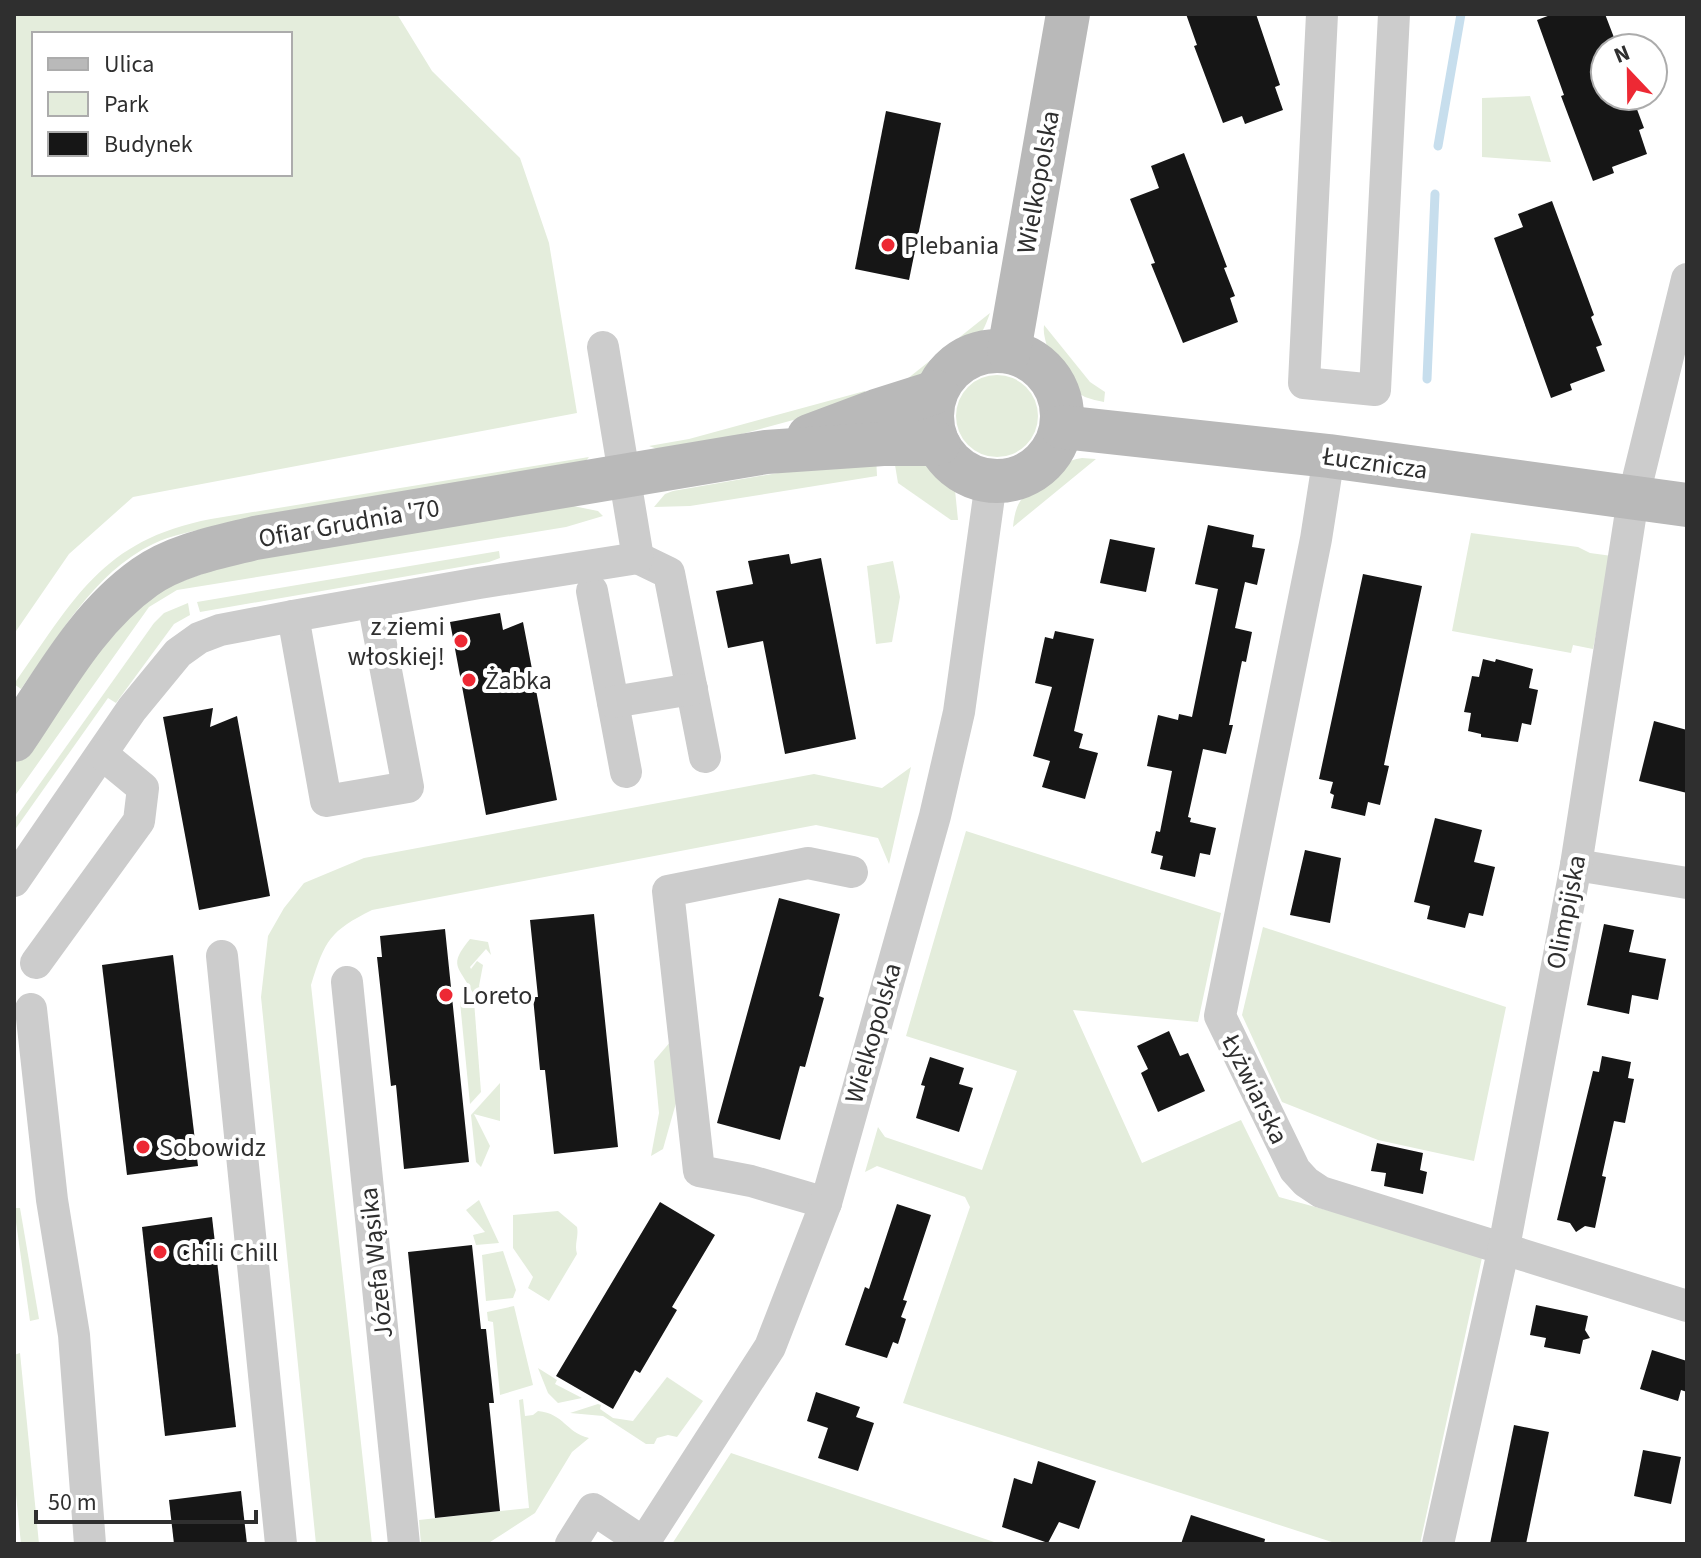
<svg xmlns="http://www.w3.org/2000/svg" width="1701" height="1558" font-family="'Source Sans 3',sans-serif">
	<rect width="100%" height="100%" fill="#fff"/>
	<g fill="#e4eddc" fill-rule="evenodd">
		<path d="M14,14H397L432,71L520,158L549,243L577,413L133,497L69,554L14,634ZM34,34H290V174H34Z"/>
		<path d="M1530,96L1551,162L1482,157V98Z"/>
		<path d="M990,313C979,345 975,338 951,354C928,369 940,373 907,379Z"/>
		<path d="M1044,325L1090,382L1105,392L1104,402C1098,401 1091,399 1085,397C1065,387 1041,346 1044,325Z"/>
		<circle cx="997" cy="416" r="41"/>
		<path d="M865,391L867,400L675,452L663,451L649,446L689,439Z"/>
		<path d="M893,453L933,461L955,490L958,520H951L898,483Z"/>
		<path d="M876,456L877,476L690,506L654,507L665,494L673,491Z"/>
		<path d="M589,457L585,462L213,527C193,531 172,535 153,544C93,573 59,637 21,689L14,684C74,600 101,540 211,519Z"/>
		<path d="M1082,458L1096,459L1013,527C1016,495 1027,495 1049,477C1060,468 1066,460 1082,458Z"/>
		<path d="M573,506L598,511L603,516L566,527L177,590L149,607L14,797V765L102,641L161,589L229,564Z"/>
		<path d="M1471,533L1578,547L1590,553L1612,556L1593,649L1573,645L1571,653L1452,631Z"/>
		<path d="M499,551L500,558L489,562L200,612L197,602Z"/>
		<path d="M893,561L900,597L892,642L876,644L867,566Z"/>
		<path d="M188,603L190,615L174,624L116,703L108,698L14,831V820L154,623L164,613Z"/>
		<path d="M911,767L889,864L878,838L816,825L372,910C330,931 325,940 311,985L372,1544H316L261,997L268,936L284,908L304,883L364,858L814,774L882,788Z"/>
		<path d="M966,831L1221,913L1198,1022L1073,1010L1142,1163L1241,1120L1279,1197L1483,1253L1420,1544H1338L903,1403L970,1207L965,1197L877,1166L865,1172L878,1127L885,1137L982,1170L1017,1071L906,1036Z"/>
		<path d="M1263,927L1506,1007L1474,1161L1378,1140L1282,1102L1242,1015Z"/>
		<path d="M470,939L488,942L491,955L486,949L470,967L471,969L477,961L483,965L479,986L481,992L473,993C458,965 448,966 470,939Z"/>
		<path d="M474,1001L481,1092L470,1104L460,1002Z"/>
		<path d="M671,1041L678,1096L663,1149L651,1156L659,1113L654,1061Z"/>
		<path d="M500,1083V1121L474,1114L490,1146L481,1167L476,1162L471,1115Z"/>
		<path d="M479,1200L499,1243L476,1245L473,1235L485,1232L466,1210Z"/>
		<path d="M14,1208H20L39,1319L30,1321Z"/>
		<path d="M558,1211L577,1227C579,1237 574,1244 577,1254L549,1301L528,1288L533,1277L513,1248V1215Z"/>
		<path d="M503,1251L516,1290L513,1298L486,1301L482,1255Z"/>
		<path d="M514,1306L533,1385L500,1395L493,1322L488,1321L487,1312Z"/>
		<path d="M20,1353L39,1544H21L14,1475V1355Z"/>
		<path d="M538,1368L557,1380L555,1384L582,1398L558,1403L548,1393Z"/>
		<path d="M667,1377L703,1401L677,1437L668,1435L657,1438L654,1444H646L603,1416L570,1413L598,1404L601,1405L600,1409L613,1418L633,1421Z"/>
		<path d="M523,1399L525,1416L533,1415L538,1411C565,1414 565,1432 589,1438L572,1452L535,1513L487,1544H421L419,1520L529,1508L519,1400Z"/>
		<path d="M731,1453L1000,1544H672Z"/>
	</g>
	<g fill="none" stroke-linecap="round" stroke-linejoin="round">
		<g stroke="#c7deed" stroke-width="9">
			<path d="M1438,146L1461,14"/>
			<path d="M1427,379L1435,194"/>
		</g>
	</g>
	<g fill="#161616">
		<path d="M1186,14H1256L1280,85L1275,87L1283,110L1245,124L1242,116L1223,123L1194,46L1197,45Z"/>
		<path d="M1553,14H1605L1618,48H1605V96H1632L1644,128L1639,130L1647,154L1612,167L1614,173L1593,181L1561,96L1564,95L1537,20Z"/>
		<path d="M886,111L941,123L909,280L855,269Z"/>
		<path d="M1184,153L1227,267L1224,268L1235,296L1230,298L1238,322L1183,343L1151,264L1155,263L1130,199L1159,188L1151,166Z"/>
		<path d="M1552,201L1594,315L1591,317L1602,345L1596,347L1605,371L1570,384L1572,390L1551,398L1494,238L1523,227L1518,214Z"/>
		<path d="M1208,525L1254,535L1252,547L1265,549L1257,585L1245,582L1235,628L1252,632L1246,662L1242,661L1229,725H1233L1226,754L1203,749L1188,817L1191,818L1190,822L1216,828L1210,855L1200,853L1195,877L1160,869L1163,856L1151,853L1156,831L1160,832L1172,771L1147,766L1158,715L1178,720L1179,714L1192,717L1218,589L1195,584Z"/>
		<path d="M1110,539L1155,548L1146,592L1100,583Z"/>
		<path d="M789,554L791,564L821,558L856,739L785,754L763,641L728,648L716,591L753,584L748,561Z"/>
		<path d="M1363,574L1422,586L1384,765L1389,766L1380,805L1368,802L1365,816L1331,808L1334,795L1330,793L1333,782L1319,779Z"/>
		<path d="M500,613L503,630L523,622L557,800L486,815L450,622Z"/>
		<path d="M1055,631L1094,639L1074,731L1083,734L1079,748L1098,753L1085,799L1042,787L1050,761L1033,756L1052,687L1035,683L1045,637L1053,639Z"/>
		<path d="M1483,659L1495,662L1496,659L1533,669L1529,688L1538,690L1531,725L1522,723L1518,742L1481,737V734L1468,731L1471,713L1464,712L1472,676L1479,677Z"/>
		<path d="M213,708L210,727L237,716L270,896L199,910L163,717Z"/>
		<path d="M1654,721L1687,730V793L1639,781Z"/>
		<path d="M1435,818L1482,830L1474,862L1495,867L1483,916L1469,913L1465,928L1427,919L1430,906L1414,902Z"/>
		<path d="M1305,850L1341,858L1330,923L1290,915Z"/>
		<path d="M779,898L840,914L819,996L824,998L805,1067L800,1066L780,1140L717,1123Z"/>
		<path d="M594,914L618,1147L554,1154L545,1070H540L533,997H538L530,920Z"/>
		<path d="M1604,924L1634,930L1629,952L1666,959L1658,1000L1632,995L1629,1014L1587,1005Z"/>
		<path d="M445,929L469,1162L404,1169L396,1085L391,1086L377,957H382L380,936Z"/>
		<path d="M173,955L198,1166L127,1175L102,965Z"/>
		<path d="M1169,1031L1180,1056L1188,1053L1205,1091L1158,1112L1141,1073L1148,1069L1137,1046Z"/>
		<path d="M1602,1056L1631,1062L1628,1078L1634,1079L1625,1123L1614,1121L1602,1176L1606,1177L1595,1228L1585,1226L1576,1232L1570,1223L1557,1220L1593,1071L1599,1072Z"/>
		<path d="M930,1057L964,1068L959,1084L973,1088L959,1132L916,1118L925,1086L921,1085Z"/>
		<path d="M1377,1143L1423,1153L1420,1170L1427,1172L1423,1194L1384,1186L1386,1173L1371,1171Z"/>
		<path d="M660,1202L715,1235L672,1307L677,1310L640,1373L635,1370L613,1409L556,1376Z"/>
		<path d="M897,1204L931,1215L903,1300L907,1301L901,1317L906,1319L898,1344L893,1342L887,1358L845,1345L865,1287L869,1289Z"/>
		<path d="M212,1217L236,1427L165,1436L142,1227Z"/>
		<path d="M472,1245L481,1329H486L494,1403H489L500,1511L435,1518L408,1252Z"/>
		<path d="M1536,1305L1588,1316L1585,1330L1590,1338L1583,1340L1580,1354L1544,1347L1546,1338L1530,1335Z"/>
		<path d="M1652,1350L1687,1361V1392L1681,1390L1678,1401L1640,1389Z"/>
		<path d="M816,1392L860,1407L856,1417L874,1423L858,1471L818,1458L828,1428L807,1421Z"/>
		<path d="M1514,1425L1549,1432L1526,1544H1490Z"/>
		<path d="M1643,1450L1681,1457L1671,1504L1634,1496Z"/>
		<path d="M1038,1461L1096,1481L1079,1529L1059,1522L1048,1543L1002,1527L1014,1478L1032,1484Z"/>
		<path d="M241,1491L247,1544H174L169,1500Z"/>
		<path d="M1191,1515L1265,1539L1264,1544H1181Z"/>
	</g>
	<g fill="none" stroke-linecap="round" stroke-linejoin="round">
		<g stroke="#ccc" stroke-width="32">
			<path d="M1322,14L1304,383L1375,390L1394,14"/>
			<path d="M1329,456L1316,539L1220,1016L1295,1170L1306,1182L1321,1192L1687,1306"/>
			<path d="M638,558L669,573L705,757"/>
			<path d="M592,591L626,772"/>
			<path d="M293,616L326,801L408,787L373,602"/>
			<path d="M613,702L692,689"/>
			<path d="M1576,865L1687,883"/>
			<path d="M14,881L132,709L178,653L199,638L220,630L293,616L479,583L638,558L603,347"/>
			<path d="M222,956L281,1544"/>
			<path d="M36,963L139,821L143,788L103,755"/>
			<path d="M347,982L404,1544"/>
			<path d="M31,1009L52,1200L74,1335L90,1544"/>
			<path d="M826,1203L751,1181L699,1171L668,891L808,863L852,872"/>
			<path d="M571,1544L593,1509L644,1543"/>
			<path d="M643,1544L770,1347L826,1203L935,816L959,712L991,482"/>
			<path d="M1438,1544L1504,1247L1576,865L1633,499L1687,279"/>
		</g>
		<g stroke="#b9b9b9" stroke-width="44">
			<circle cx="997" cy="416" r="65"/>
			<path d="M1009,351L1068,14"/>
			<path d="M1062,427L1329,456L1687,505"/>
			<path d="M809,436L876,411L936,392"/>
			<path d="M14,740C53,683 87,618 145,577C176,555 219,547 255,538L766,452L883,444H938"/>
		</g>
	</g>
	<g fill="#ed2934" stroke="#fff" stroke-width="3">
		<circle cx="888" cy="245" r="8"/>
		<circle cx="461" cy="641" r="8"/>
		<circle cx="469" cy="680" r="8"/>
		<circle cx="446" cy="995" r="8"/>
		<circle cx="143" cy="1147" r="8"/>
		<circle cx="160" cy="1252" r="8"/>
	</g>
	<g text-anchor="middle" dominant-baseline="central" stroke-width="8" stroke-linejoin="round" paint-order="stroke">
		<g font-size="26" fill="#2f2f2f" stroke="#fff">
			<text transform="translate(1038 182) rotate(-80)">Wielkopolska</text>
			<text transform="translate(1375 463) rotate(8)">Łucznicza</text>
			<text transform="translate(349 523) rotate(-10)">Ofiar Grudnia '70</text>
			<text transform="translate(1566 912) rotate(-79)">Olimpijska</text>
			<text transform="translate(873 1033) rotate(-74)">Wielkopolska</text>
			<text transform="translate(1255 1089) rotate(64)">Łyżwiarska</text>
			<text transform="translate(376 1263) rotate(-96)">Józefa Wąsika</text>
		</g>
		<g font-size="26" fill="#2f2f2f" stroke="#fff" text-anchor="start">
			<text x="904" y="245">Plebania</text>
			<text x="445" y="626" text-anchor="end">z ziemi<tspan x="445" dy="30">włoskiej!</tspan></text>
			<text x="485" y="680">Żabka</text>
			<text x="462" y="995">Loreto</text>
			<text x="159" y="1147">Sobowidz</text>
			<text x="176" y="1252">Chili Chill</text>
		</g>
	</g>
	<rect width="1701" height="1558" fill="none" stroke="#2f2f2f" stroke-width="32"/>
	<rect x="32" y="32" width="260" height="144" fill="#ffffff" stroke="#acacac" stroke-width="2"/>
	<rect x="48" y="58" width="40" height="12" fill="#b9b9b9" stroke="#acacac" stroke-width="2"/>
	<text x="104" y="72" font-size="24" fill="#2f2f2f">Ulica</text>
	<rect x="48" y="92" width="40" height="24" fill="#e4eddc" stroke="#acacac" stroke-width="2"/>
	<text x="104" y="112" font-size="24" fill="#2f2f2f">Park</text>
	<rect x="48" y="132" width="40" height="24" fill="#161616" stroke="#acacac" stroke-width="2"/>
	<text x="104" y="152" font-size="24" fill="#2f2f2f">Budynek</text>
	<g transform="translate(1629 72) rotate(338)"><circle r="38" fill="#ffffff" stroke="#acacac" stroke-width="2"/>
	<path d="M0-6L14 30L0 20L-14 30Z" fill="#ed2934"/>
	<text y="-12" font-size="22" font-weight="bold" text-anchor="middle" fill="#2f2f2f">N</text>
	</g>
	<path d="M36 1510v12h220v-12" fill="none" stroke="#2f2f2f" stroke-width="4"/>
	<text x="48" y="1510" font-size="24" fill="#2f2f2f" stroke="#ffffff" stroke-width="6" paint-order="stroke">50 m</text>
</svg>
